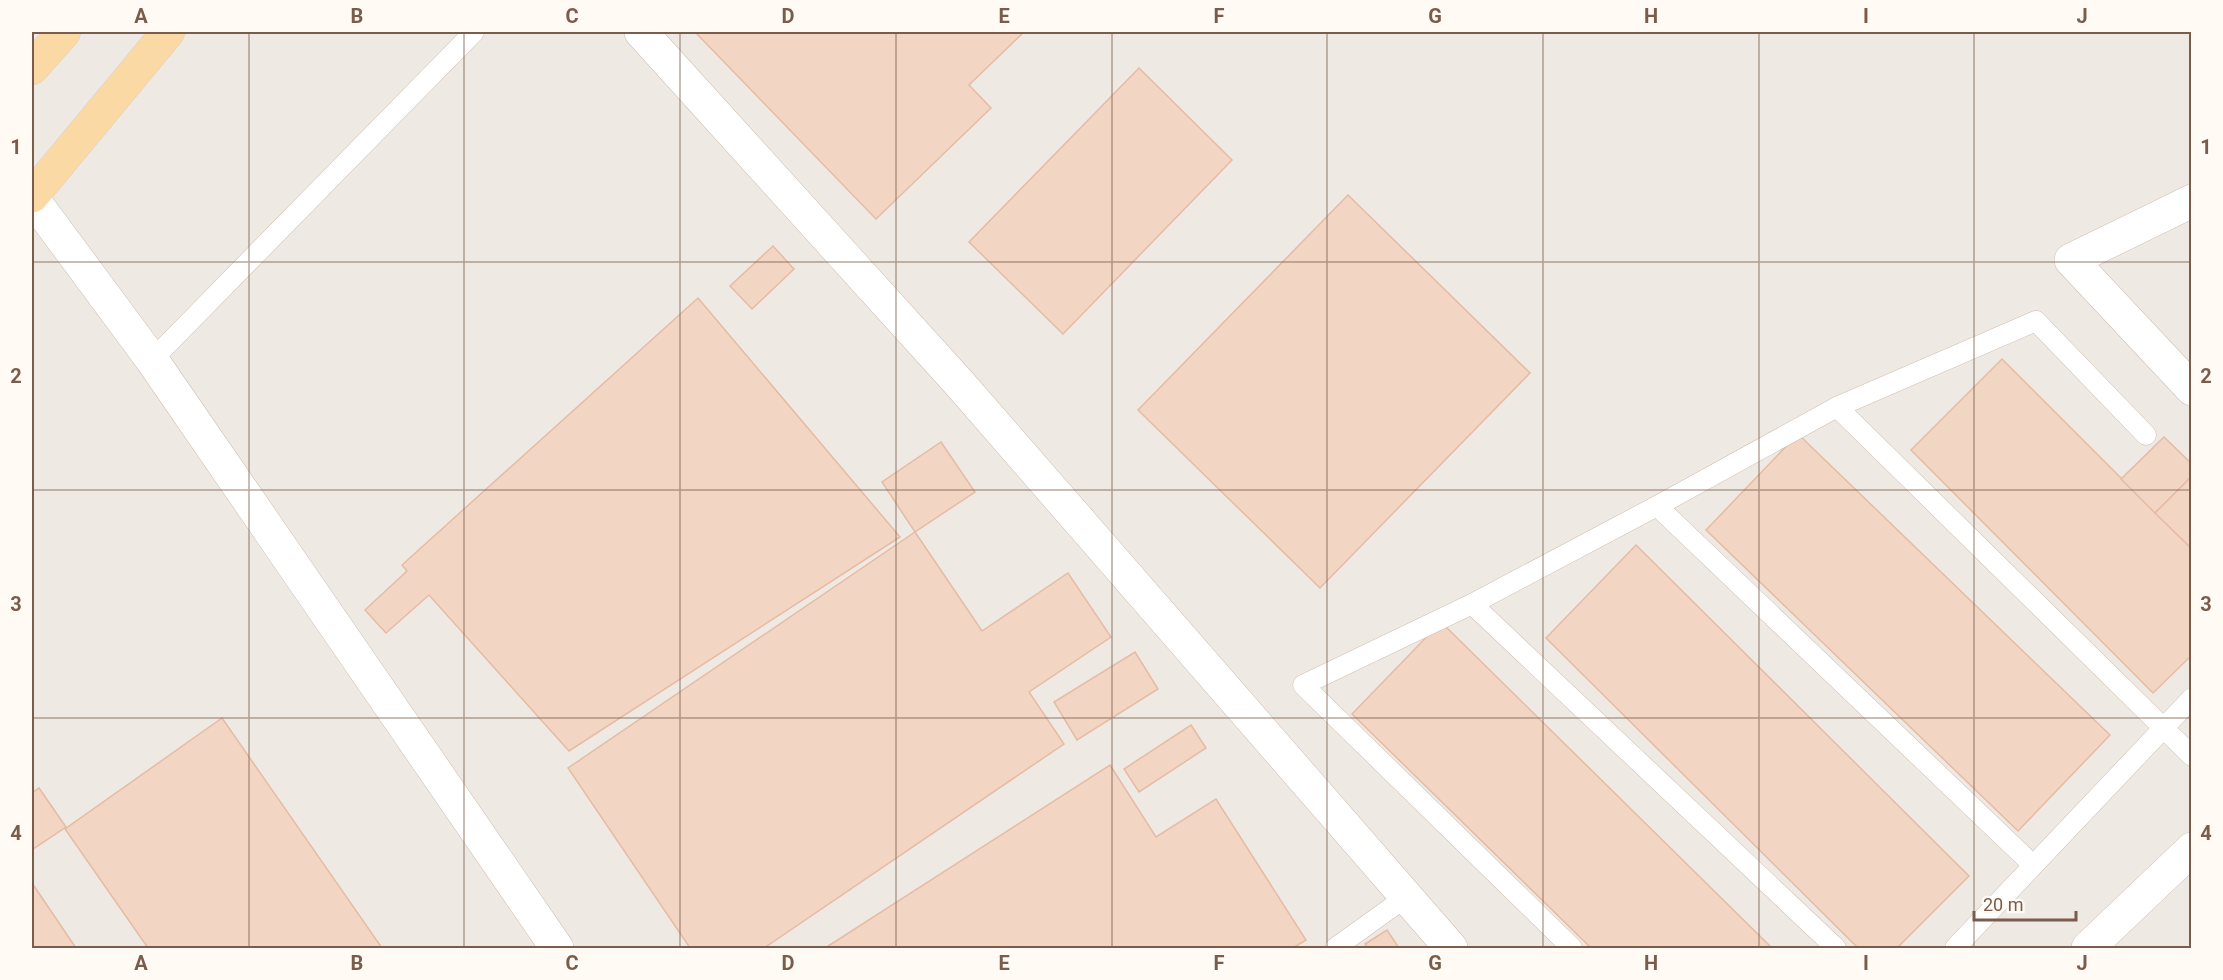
<svg xmlns="http://www.w3.org/2000/svg" width="2223" height="980" font-family="Roboto,sans-serif">
	<rect width="100%" height="100%" fill="#fdf6ec"/>
	<rect fill="#efe9e4" x="32" y="32" width="2159" height="916"/>
	<g fill="#f3d5c3" stroke="#e6bba3" stroke-width="1.5">
		<path d="M695,32H1024L969,85L991,108L876,219Z"/>
		<path d="M1139,68L1232,160L1063,334L969,242Z"/>
		<path d="M1348,195L1530,373L1320,588L1138,410Z"/>
		<path d="M773,246L794,269L752,309L730,286Z"/>
		<path d="M698,298L900,537L569,751L429,595L386,633L365,610L407,571L402,565Z"/>
		<path d="M2002,359L2192,549V655L2153,693L1911,450Z"/>
		<path d="M1798,434L2110,735L2018,831L1706,530Z"/>
		<path d="M2164,437L2192,464V476L2155,513L2121,479Z"/>
		<path d="M941,442L975,492L915,532L882,482Z"/>
		<path d="M2192,476V549L2155,513Z"/>
		<path d="M915,532L982,631L1068,573L1111,637L1029,692L1064,744L764,948H690L568,768Z"/>
		<path d="M1636,545L1969,876L1897,948H1858L1546,638Z"/>
		<path d="M1441,622L1772,948H1591L1352,714Z"/>
		<path d="M1135,652L1158,689L1077,740L1054,702Z"/>
		<path d="M222,718L382,948H148L65,829Z"/>
		<path d="M1191,725L1206,748L1139,792L1124,769Z"/>
		<path d="M1110,765L1156,837L1216,799L1306,940L1293,948H825Z"/>
		<path d="M39,788L66,827L33,849L32,846V793Z"/>
		<path d="M32,883L76,948H32Z"/>
		<path d="M1387,930L1399,948H1368L1365,944Z"/>
	</g>
	<g fill="none" stroke-linecap="round" stroke-linejoin="round">
		<g stroke="#d1beb0" stroke-width="21">
			<g id="service">
				<path d="M152,360L474,32"/>
				<path d="M1837,407L2192,756"/>
				<path d="M1657,506L2033,865"/>
				<path d="M1472,604L1836,948"/>
				<path d="M1335,948L1406,897"/>
				<path d="M1572,948L1303,685L1472,604L1657,506L1837,407L2036,321L2146,435"/>
				<path d="M1955,948L2192,698"/>
			</g>
		</g>
		<g stroke="#d1beb0" stroke-width="34">
			<g id="minor">
				<path d="M641,32L960,384L1451,948"/>
				<path d="M32,198L152,360L557,948"/>
				<path d="M2192,201L2071,260L2192,389"/>
				<path d="M2088,948L2192,849"/>
			</g>
		</g>
		<g stroke="#dad1cd" stroke-width="34">
			<g id="primary">
				<path d="M32,68L64,32"/>
				<path d="M32,196L168,32"/>
			</g>
		</g>
		<use href="#service" stroke="#fff" stroke-width="20"/>
		<use href="#minor" stroke="#fff" stroke-width="33"/>
		<use href="#primary" stroke="#fbd9a5" stroke-width="33"/>
	</g>
	<path fill="none" stroke="#7a5c4d" stroke-width="1.5" stroke-opacity="0.55" d="M249,32V948M464,32V948M680,32V948M896,32V948M1112,32V948M1327,32V948M1543,32V948M1759,32V948M1974,32V948M32,262H2192M32,490H2192M32,718H2192"/>
	<rect width="2223" height="980" fill="none" stroke="#fffaf3" stroke-width="66"/>
	<path d="M1974 911v9h102v-9" fill="none" stroke="#7a5c4d" stroke-width="3"/>
	<text x="1983" y="911" font-size="18" fill="#7a5c4d" stroke="#fffaf3" stroke-width="4.5" paint-order="stroke">20 m</text>
	<rect x="33" y="33" width="2157" height="914" fill="none" stroke="#7a5c4d" stroke-width="2"/>
	<g font-size="20" text-anchor="middle" font-weight="bold" fill="#7a5c4d">
		<text x="141" y="23">A</text>
		<text x="357" y="23">B</text>
		<text x="572" y="23">C</text>
		<text x="788" y="23">D</text>
		<text x="1004" y="23">E</text>
		<text x="1219" y="23">F</text>
		<text x="1435" y="23">G</text>
		<text x="1651" y="23">H</text>
		<text x="1866" y="23">I</text>
		<text x="2082" y="23">J</text>
		<text x="16" y="154">1</text>
		<text x="2206" y="154">1</text>
		<text x="16" y="383">2</text>
		<text x="2206" y="383">2</text>
		<text x="16" y="611">3</text>
		<text x="2206" y="611">3</text>
		<text x="16" y="840">4</text>
		<text x="2206" y="840">4</text>
		<text x="141" y="970">A</text>
		<text x="357" y="970">B</text>
		<text x="572" y="970">C</text>
		<text x="788" y="970">D</text>
		<text x="1004" y="970">E</text>
		<text x="1219" y="970">F</text>
		<text x="1435" y="970">G</text>
		<text x="1651" y="970">H</text>
		<text x="1866" y="970">I</text>
		<text x="2082" y="970">J</text>
	</g>
</svg>
